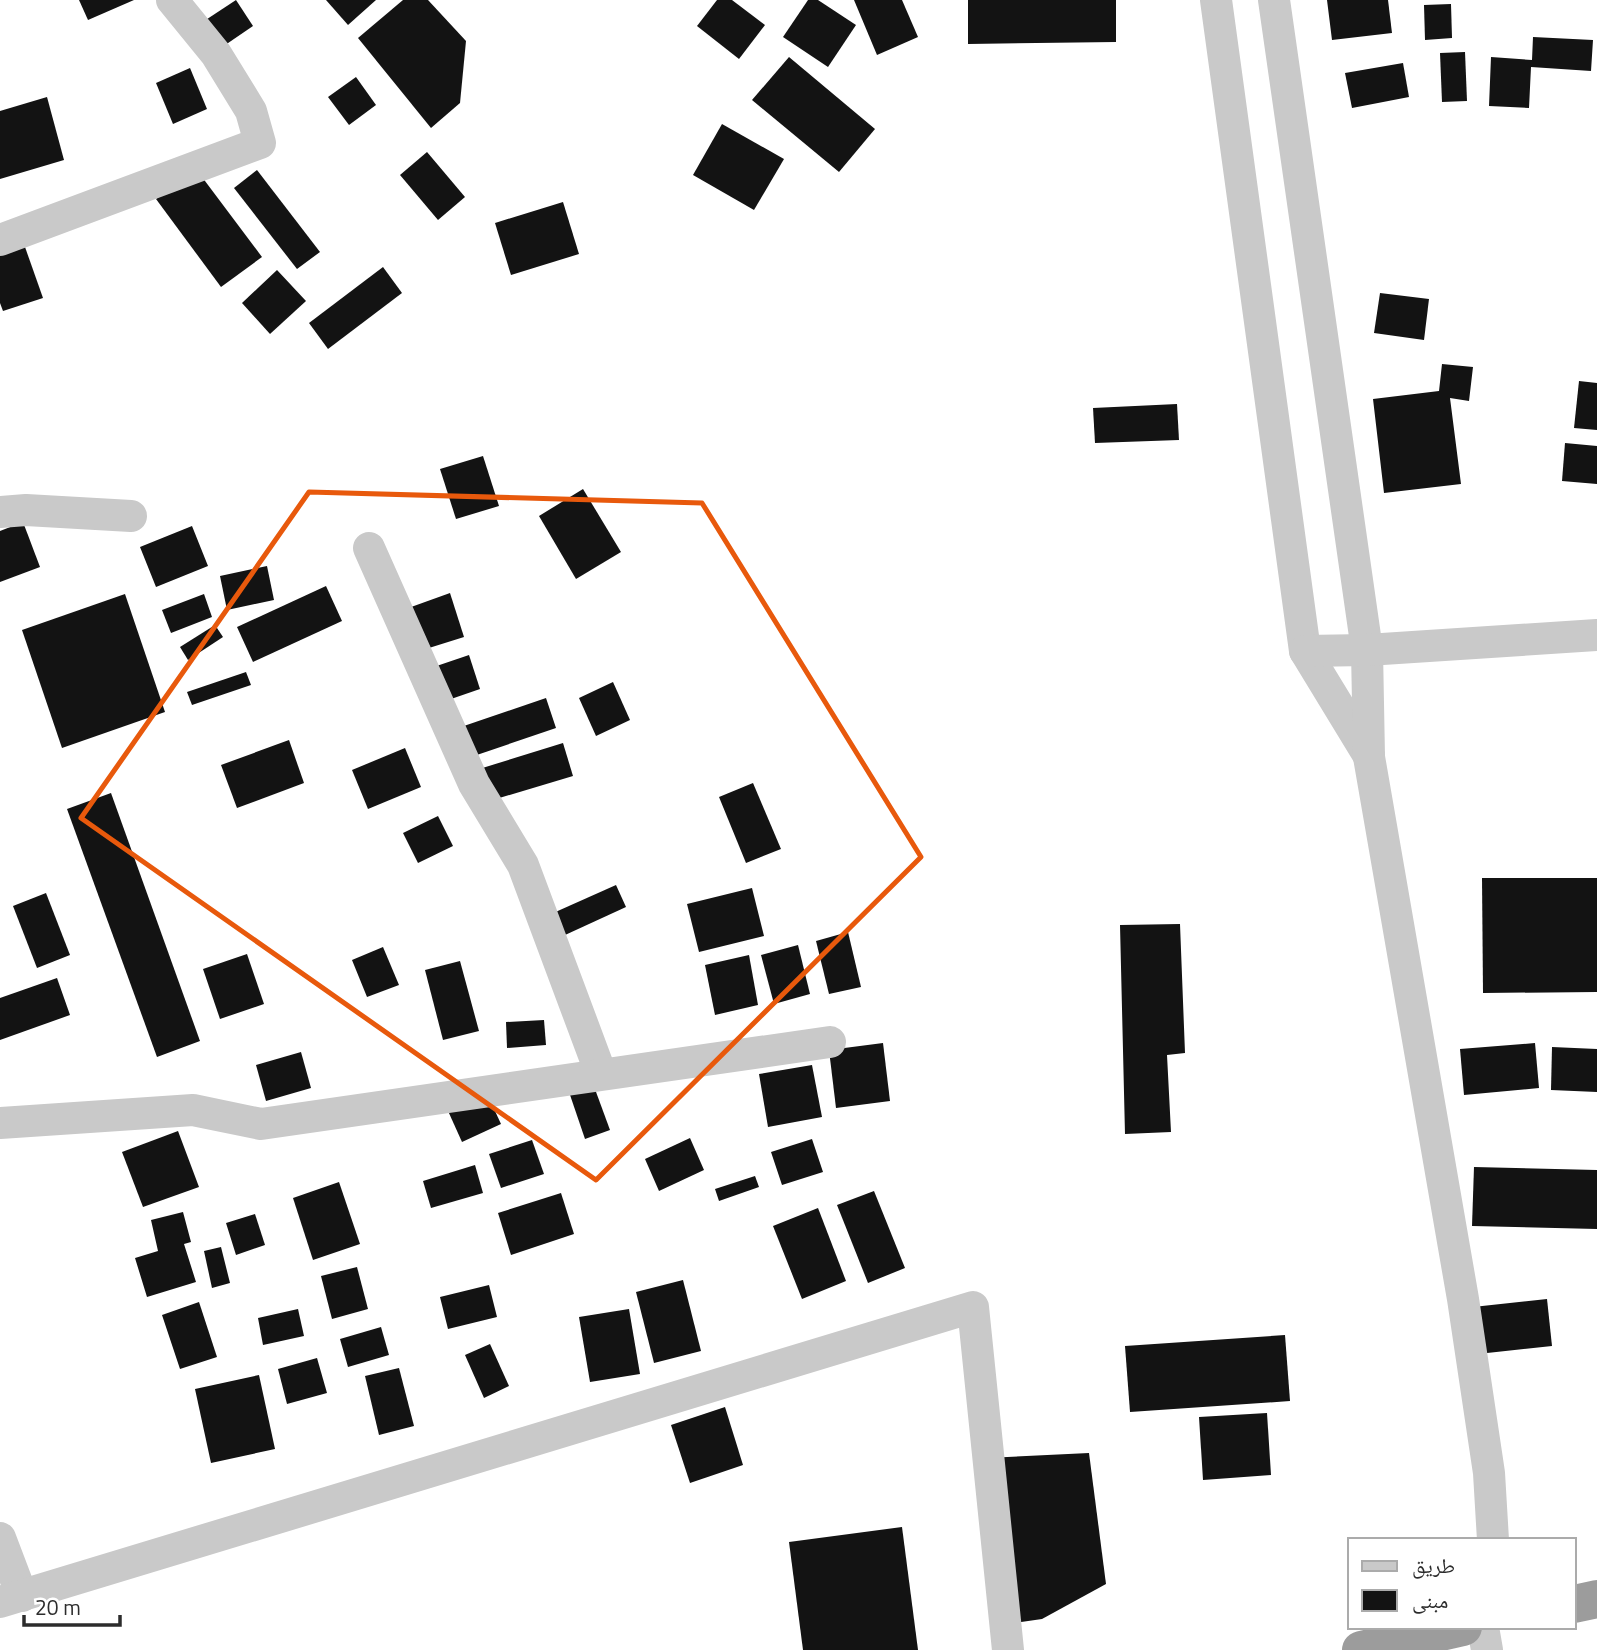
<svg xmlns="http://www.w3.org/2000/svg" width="1597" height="1650" font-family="'Titillium Web','Noto Naskh Arabic',sans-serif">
	<rect width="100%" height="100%" fill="#fff"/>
	<g fill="#131313">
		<path d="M79,0H134L88,20Z"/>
		<path d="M236,0L253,26L212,54L195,27Z"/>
		<path d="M326,0H376L348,25Z"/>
		<path d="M403,0H428L466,41L460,103L431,128L358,38Z"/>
		<path d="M717,0H732L765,25L739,59L697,26Z"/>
		<path d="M808,0H818L856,25L828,67L783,37Z"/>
		<path d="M854,0H902L918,37L877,55Z"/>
		<path d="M968,0H1116V42L968,44Z"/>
		<path d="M1327,0H1388L1392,33L1332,40Z"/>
		<path d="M1451,4L1452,38L1425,40L1424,5Z"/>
		<path d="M1533,37L1593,40L1591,71L1531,67L1529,108L1489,106L1491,57L1532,60Z"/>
		<path d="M1465,52L1467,101L1442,102L1440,53Z"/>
		<path d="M789,57L875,129L839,172L752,100Z"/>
		<path d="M1403,63L1409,97L1352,108L1345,73Z"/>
		<path d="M190,68L207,109L173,124L156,83Z"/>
		<path d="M356,77L376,105L349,125L328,97Z"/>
		<path d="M47,97L64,160L0,179V111Z"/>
		<path d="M722,124L784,159L754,210L693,175Z"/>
		<path d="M427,152L465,197L438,220L400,175Z"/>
		<path d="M196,169L262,257L221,287L156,199Z"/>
		<path d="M257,170L320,252L297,269L234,188Z"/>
		<path d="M563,202L579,254L511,275L495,223Z"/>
		<path d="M25,247L43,298L3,311L0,303V255Z"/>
		<path d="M383,267L402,293L328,349L309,323Z"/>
		<path d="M277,270L306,301L270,334L242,303Z"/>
		<path d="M1380,293L1429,299L1424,340L1374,333Z"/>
		<path d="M1442,364L1473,367L1469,401L1450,398L1461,484L1384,493L1373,399L1439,391Z"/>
		<path d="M1579,381L1597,383V430L1574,428Z"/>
		<path d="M1177,404L1179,440L1095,443L1093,408Z"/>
		<path d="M1565,443L1597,446V484L1562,481Z"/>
		<path d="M483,456L499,506L456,519L440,469Z"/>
		<path d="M583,489L621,552L576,579L539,516Z"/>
		<path d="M23,522L40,567L0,582V531Z"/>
		<path d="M192,526L208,566L156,587L140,547Z"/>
		<path d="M267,566L274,600L227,610L220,576Z"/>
		<path d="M326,586L342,621L253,662L237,627Z"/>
		<path d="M450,593L464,637L413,653L400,611Z"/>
		<path d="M125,594L165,712L62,748L22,630Z"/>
		<path d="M204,594L212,617L171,633L162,610Z"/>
		<path d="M215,625L223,637L188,660L180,647Z"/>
		<path d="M469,655L480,689L425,708L413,674Z"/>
		<path d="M246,672L251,685L192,705L187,692Z"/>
		<path d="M613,682L630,720L596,736L579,698Z"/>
		<path d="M546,698L556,728L465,759L455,729Z"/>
		<path d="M289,740L304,783L237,808L221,765Z"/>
		<path d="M563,743L573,776L486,802L476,770Z"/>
		<path d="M405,748L421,787L368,809L352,770Z"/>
		<path d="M753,783L781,849L746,863L719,797Z"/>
		<path d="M111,793L200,1041L157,1057L67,809Z"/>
		<path d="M438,816L453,846L418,863L403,833Z"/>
		<path d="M1482,878H1597V992L1483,993Z"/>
		<path d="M616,885L626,907L552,941L542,918Z"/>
		<path d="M752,888L764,936L699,952L687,904Z"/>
		<path d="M46,893L70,955L37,968L13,906Z"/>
		<path d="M1180,924L1185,1053L1167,1055L1171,1132L1125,1134L1120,925Z"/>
		<path d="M848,932L861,987L829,994L816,941Z"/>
		<path d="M798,945L810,994L774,1004L761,955Z"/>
		<path d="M383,947L399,985L367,997L352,960Z"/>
		<path d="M247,954L264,1004L220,1019L203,969Z"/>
		<path d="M749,955L758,1005L715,1015L705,965Z"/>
		<path d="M460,961L479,1031L443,1040L425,970Z"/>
		<path d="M57,978L70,1015L0,1040V998Z"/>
		<path d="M544,1020L546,1045L507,1048L506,1022Z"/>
		<path d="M883,1043L890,1101L836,1108L829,1050Z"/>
		<path d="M1535,1043L1539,1088L1464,1095L1460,1049Z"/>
		<path d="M1552,1047L1597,1049V1092L1551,1090Z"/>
		<path d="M301,1052L311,1088L266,1101L256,1065Z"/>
		<path d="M812,1065L822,1117L768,1127L759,1074Z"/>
		<path d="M592,1081L610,1130L585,1139L568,1089Z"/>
		<path d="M483,1085L501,1124L462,1142L444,1102Z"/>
		<path d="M178,1131L199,1187L143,1207L122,1152Z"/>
		<path d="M690,1138L704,1170L659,1191L645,1159Z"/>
		<path d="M812,1139L823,1172L782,1185L771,1152Z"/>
		<path d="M532,1140L544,1174L501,1188L489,1154Z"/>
		<path d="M475,1165L483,1193L431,1208L423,1181Z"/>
		<path d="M1474,1167L1597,1170V1229L1472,1226Z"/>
		<path d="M755,1176L759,1187L719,1201L715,1189Z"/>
		<path d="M339,1182L360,1244L313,1260L293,1198Z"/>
		<path d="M874,1191L905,1268L868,1283L837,1205Z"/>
		<path d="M561,1193L574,1234L511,1255L498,1213Z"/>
		<path d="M818,1208L846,1281L802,1299L773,1226Z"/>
		<path d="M183,1212L191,1242L184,1244L196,1282L147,1297L135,1258L158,1251L151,1220Z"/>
		<path d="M255,1214L265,1245L236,1255L226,1223Z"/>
		<path d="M221,1247L230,1283L212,1288L204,1251Z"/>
		<path d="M357,1267L368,1309L332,1319L321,1276Z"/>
		<path d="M683,1280L701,1351L654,1363L636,1292Z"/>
		<path d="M489,1285L497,1317L448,1329L440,1297Z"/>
		<path d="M1547,1299L1552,1346L1478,1354L1473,1307Z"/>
		<path d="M199,1302L217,1357L180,1369L162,1315Z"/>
		<path d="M298,1309L304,1336L263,1345L258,1318Z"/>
		<path d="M629,1309L640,1374L590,1382L579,1317Z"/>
		<path d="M381,1327L389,1355L348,1367L340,1339Z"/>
		<path d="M1285,1335L1290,1401L1130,1412L1125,1346Z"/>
		<path d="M490,1344L509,1386L484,1398L465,1355Z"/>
		<path d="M317,1358L327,1393L287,1404L278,1369Z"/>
		<path d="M399,1368L414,1426L379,1435L365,1376Z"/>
		<path d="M259,1375L275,1449L211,1463L195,1389Z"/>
		<path d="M725,1407L743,1465L690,1483L671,1425Z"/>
		<path d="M1267,1413L1271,1475L1203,1480L1199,1417Z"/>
		<path d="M1089,1453L1106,1584L1042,1619L993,1626L986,1458Z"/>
		<path d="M902,1527L918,1650H803L789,1542Z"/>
	</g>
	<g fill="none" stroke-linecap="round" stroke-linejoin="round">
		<g stroke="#c9c9c9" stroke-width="32">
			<path d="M1216,0L1305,651L1369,756"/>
			<path d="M1274,0L1367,650L1369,757L1463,1299L1489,1473L1493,1540"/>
			<path d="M0,240L260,143L251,111L216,54L172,0"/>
			<path d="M0,512L26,510L131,516"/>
			<path d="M369,548L474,784L523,865L601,1074"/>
			<path d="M1305,651L1367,650L1597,635"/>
			<path d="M0,1123L193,1110L261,1124L830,1042"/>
			<path d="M0,1538L22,1596"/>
			<path d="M0,1602L973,1307L1008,1650"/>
			<path d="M1483,1627L1487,1650"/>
		</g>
		<g stroke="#9c9c9c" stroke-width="38">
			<path d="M1574,1604L1597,1599"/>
			<path d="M1361,1650L1463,1627"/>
		</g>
	</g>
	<path fill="none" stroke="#e8590c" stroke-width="5" stroke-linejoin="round" d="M309,492L702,503L921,857L596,1180L81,818Z"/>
	<rect x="1348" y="1538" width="228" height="91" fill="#ffffff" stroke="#ababab" stroke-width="2"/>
	<rect x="1362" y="1561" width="35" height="10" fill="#c9c9c9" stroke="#ababab" stroke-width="2"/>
	<text x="1412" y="1573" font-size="21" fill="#2c2c2c">طريق</text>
	<rect x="1362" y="1590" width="35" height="21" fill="#131313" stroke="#ababab" stroke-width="2"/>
	<text x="1412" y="1608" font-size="21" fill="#2c2c2c">مبنى</text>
	<path d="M24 1615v10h96v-10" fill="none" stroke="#2c2c2c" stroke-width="3.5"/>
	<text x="35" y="1615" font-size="21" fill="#2c2c2c" stroke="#ffffff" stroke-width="5" paint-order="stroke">20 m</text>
</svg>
